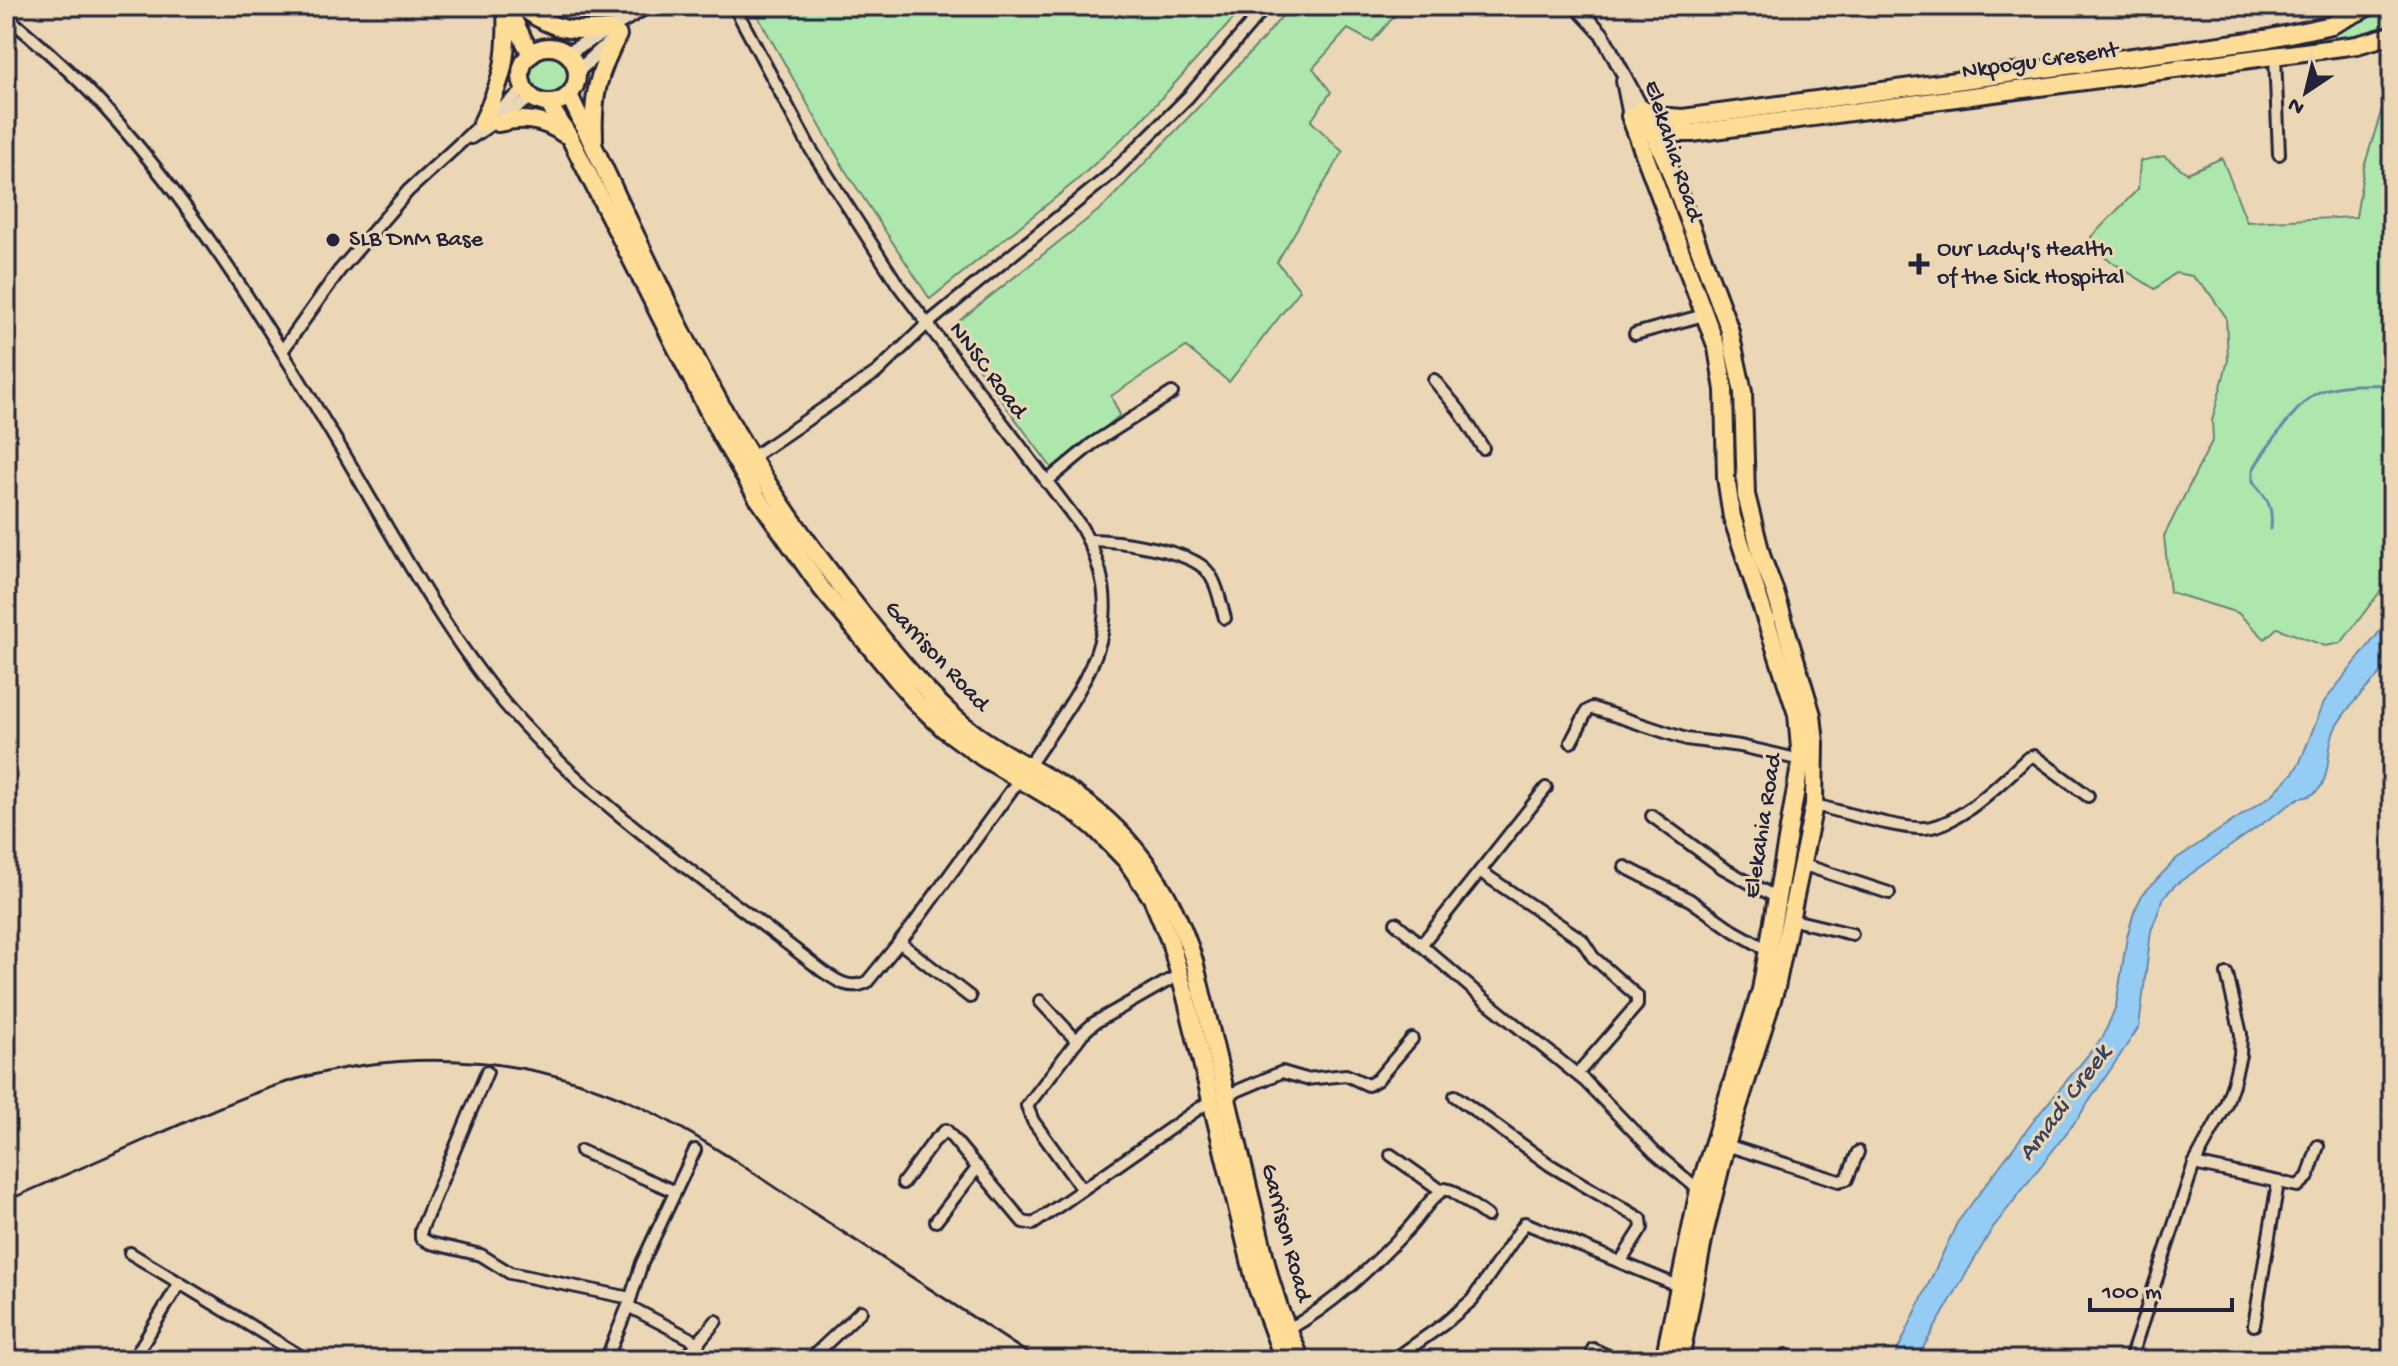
<svg xmlns="http://www.w3.org/2000/svg" width="2398" height="1366" font-family="'Gochi Hand',sans-serif">
	<rect width="100%" height="100%" fill="#ebd7b5"/>
	<filter id="ink" filterUnits="userSpaceOnUse"><feTurbulence type="fractalNoise" baseFrequency=".0125" numOctaves="2"/><feDisplacementMap in="SourceGraphic" scale="16" xChannelSelector="R" yChannelSelector="G"/><feConvolveMatrix kernelMatrix="1 2 1 2 8 2 1 2 1" color-interpolation-filters="sRGB"/></filter>
	<g filter="url(#ink)">
		<g fill="#ade7ac" stroke="#688474" stroke-width="2">
			<path d="M752,6H1245L1137,125L1076,181L930,299L845,170Z"/>
			<path d="M1290,6H1403L1372,42L1348,29L1313,68L1331,92L1311,121L1343,152L1277,262L1300,290L1229,382L1186,347L1111,396L1120,415L1054,471L949,329L1104,206L1265,37Z"/>
			<path d="M2385,6H2392V27L2368,35L2268,49V46C2310,39 2351,34 2385,6Z"/>
			<circle cx="549" cy="76" r="19"/>
			<path d="M2389,87H2392V576L2341,643L2325,646L2277,628L2265,639L2238,613L2170,592L2164,536L2213,439L2212,421L2228,360L2226,317L2210,294L2192,276L2175,273L2155,289L2101,255L2091,237L2138,189L2140,161L2164,156L2187,173L2222,158L2247,222L2356,217L2364,167Z"/>
		</g>
		<path fill="#95ccf4" stroke="#6788aa" stroke-width="2" d="M2392,616V662C2373,682 2351,702 2337,725C2322,749 2338,795 2299,798L2175,885L2164,897L2151,931L2139,1027L2078,1118L1992,1229L1916,1360H1893L1957,1223L2038,1115L2103,1037L2116,1006L2127,937L2134,912L2142,895L2176,859L2272,795L2293,773L2300,762L2324,702Z"/>
		<g fill="none" stroke-linecap="round" stroke-linejoin="round">
			<path stroke="#6788aa" stroke-width="3" d="M2271,529C2273,505 2268,499 2253,482V470C2263,452 2295,408 2312,396C2333,382 2368,385 2392,385"/>
			<g stroke="#22223b" stroke-width="16">
				<g id="minor">
					<path d="M734,6L810,148L898,285L1080,525C1138,625 1083,685 1028,767"/>
					<path d="M6,16C40,44 74,74 104,107C198,210 272,333 343,452C394,538 441,627 505,704C595,810 713,884 821,970C836,980 849,991 867,982L911,928L1018,781"/>
					<path d="M2275,56L2279,154"/>
					<path d="M471,138L533,97"/>
					<path d="M1635,334L1704,315"/>
					<path d="M282,351L339,271L408,191L482,123L525,89"/>
					<path d="M1434,380L1459,410L1483,448"/>
					<path d="M751,458L877,372L926,325L1111,174L1188,97L1266,6"/>
					<path d="M1046,482L1092,444L1172,393"/>
					<path d="M1088,540C1115,540 1190,550 1207,571C1218,584 1220,603 1225,618"/>
					<path d="M1571,742L1587,711L1592,708L1686,739L1740,746L1801,760"/>
					<path d="M1814,805C1841,811 1900,830 1925,828C1961,825 2002,781 2028,758L2034,756L2088,796"/>
					<path d="M1652,816L1723,868L1777,898"/>
					<path d="M1801,864L1889,893"/>
					<path d="M1625,867L1690,900L1734,931L1768,950"/>
					<path d="M1481,872L1582,940L1593,957L1637,996V1005L1577,1074"/>
					<path d="M1789,919L1852,934"/>
					<path d="M1396,923L1486,1001L1585,1081L1655,1153L1699,1190"/>
					<path d="M899,942L970,997"/>
					<path d="M1421,945L1546,788"/>
					<path d="M1040,1001L1077,1041"/>
					<path d="M487,1072L421,1230V1238L430,1243L481,1255L510,1273L630,1298"/>
					<path d="M1225,1096L1282,1072L1306,1079L1346,1075L1368,1085L1377,1080L1412,1039"/>
					<path d="M1455,1096L1550,1165L1641,1219L1642,1228L1621,1261"/>
					<path d="M1726,1145L1839,1181L1847,1179L1858,1152"/>
					<path d="M581,1151L674,1191"/>
					<path d="M1391,1155L1442,1191"/>
					<path d="M2194,1164L2298,1186L2308,1177L2318,1146"/>
					<path d="M903,1183L934,1141L946,1130L1023,1222L1033,1224L1211,1100"/>
					<path d="M1082,1189L1033,1121L1027,1106L1083,1033L1094,1023L1180,974"/>
					<path d="M936,1221L978,1167"/>
					<path d="M130,1253L307,1360"/>
					<path d="M628,1306L699,1343"/>
					<path d="M2254,1325L2278,1183"/>
					<path d="M1287,1330C1332,1306 1372,1267 1407,1230C1420,1217 1429,1198 1445,1189L1452,1191L1487,1216"/>
					<path d="M1593,1349L1617,1360"/>
					<path d="M688,1355L716,1321"/>
					<path d="M133,1360L179,1284"/>
					<path d="M606,1360L628,1306L642,1263L695,1150"/>
					<path d="M809,1360L861,1311"/>
					<path d="M1393,1360L1444,1324L1472,1300L1525,1223L1678,1286"/>
					<path d="M1785,1360L1786,1355"/>
					<path d="M2130,1360L2194,1164L2225,1107L2233,1084L2240,1055L2241,1034L2227,974"/>
				</g>
			</g>
			<g stroke="#22223b" stroke-width="18">
				<g id="tertiary">
					<path d="M1576,6L1602,34L1642,109"/>
					<path d="M566,54L648,6"/>
					<path d="M577,72L614,38"/>
					<path d="M1623,81L1630,116"/>
				</g>
			</g>
			<g stroke="#22223b" stroke-width="22">
				<g id="primary">
					<path d="M526,10C555,31 573,32 608,29"/>
					<path d="M509,11L531,55"/>
					<circle cx="549" cy="75" r="28"/>
					<path d="M569,95C628,216 681,342 751,457C785,514 826,568 867,620C895,655 934,703 970,730C999,753 1032,767 1063,787C1129,828 1171,887 1194,961L1270,1279L1280,1311L1301,1360"/>
					<path d="M548,103L570,138L720,434L757,497L822,589L913,699L944,729L982,757L1075,812L1095,828L1126,860L1152,898L1170,941L1186,997L1256,1285L1284,1360"/>
					<path d="M1642,109L1667,163L1729,328L1743,392L1746,495L1762,558L1775,592L1812,715L1815,743L1814,805L1776,987L1726,1145L1705,1230L1680,1360"/>
					<path d="M1642,109L1655,116L1683,118L2265,39L2332,25L2370,6"/>
					<path d="M1630,116L1717,348L1724,390L1726,477L1732,517L1797,714L1801,760L1761,990L1699,1190L1664,1360"/>
					<path d="M482,123C504,77 508,57 506,6"/>
					<path d="M498,123C523,117 543,119 564,134"/>
					<path d="M1646,130L1654,133H1692L2357,45L2392,35"/>
					<path d="M594,139C592,96 598,73 618,35"/>
				</g>
			</g>
			<use href="#minor" stroke="#ebd7b5" stroke-width="10"/>
			<use href="#tertiary" stroke="#ebd7b5" stroke-width="12"/>
			<use href="#primary" stroke="#ffdd96" stroke-width="16"/>
			<path stroke="#22223b" stroke-width="3" d="M6,1201C56,1179 106,1157 156,1135C202,1115 248,1093 297,1079C419,1045 549,1057 661,1117C714,1145 764,1180 815,1214C889,1262 964,1311 1038,1360"/>
		</g>
	</g>
	<g fill="#22223b" stroke="#ebd7b5" stroke-width="3">
		<circle cx="333" cy="240" r="8"/>
		<path d="M1915 252h8v8h8v8h-8v8h-8v-8h-8v-8h8z"/>
	</g>
	<g text-anchor="middle" dominant-baseline="central" stroke-width="6" stroke-linejoin="round" paint-order="stroke">
		<g font-size="24" fill="#22223b" stroke="#ebd7b5">
			<text transform="translate(2040 62) rotate(-8)">Nkpogu Cresent</text>
			<text transform="translate(1672 151) rotate(72)">Elekahia Road</text>
			<text transform="translate(987 371) rotate(53)">NNSC Road</text>
			<text transform="translate(936 657) rotate(47)">Garrison Road</text>
			<text transform="translate(1764 826) rotate(-81)">Elekahia Road</text>
			<text transform="translate(1285 1233) rotate(75)">Garrison Road</text>
		</g>
		<g font-size="24" fill="#22223b" stroke="#ebd7b5" text-anchor="start">
			<text x="349" y="240">SLB DnM Base</text>
			<text x="1937" y="250">Our Lady's Health<tspan x="1937" dy="28">of the Sick Hospital</tspan></text>
		</g>
		<g font-size="26" font-style="italic" fill="#394460" stroke="#ebd7b5">
			<text transform="translate(2066 1104) rotate(-53)">Amadi Creek</text>
		</g>
	</g>
	<rect width="2398" height="1366" fill="none" stroke="#ebd7b5" stroke-width="32"/>
	<rect x="16" y="16" width="2366" height="1334" fill="none" stroke="#22223b" stroke-width="3" filter="url(#ink)"/>
	<g transform="translate(2306 92) rotate(215)" stroke="#ebd7b5" stroke-width="6" paint-order="stroke">
	<path d="M0-6L14 30L0 20L-14 30Z" fill="#22223b"/>
	<text y="-12" font-size="22" font-weight="bold" text-anchor="middle" fill="#22223b">N</text>
	</g>
	<path d="M2090 1298v12h142v-12" fill="none" stroke="#22223b" stroke-width="4"/>
	<text x="2102" y="1298" font-size="24" fill="#22223b" stroke="#ebd7b5" stroke-width="6" paint-order="stroke">100 m</text>
</svg>
